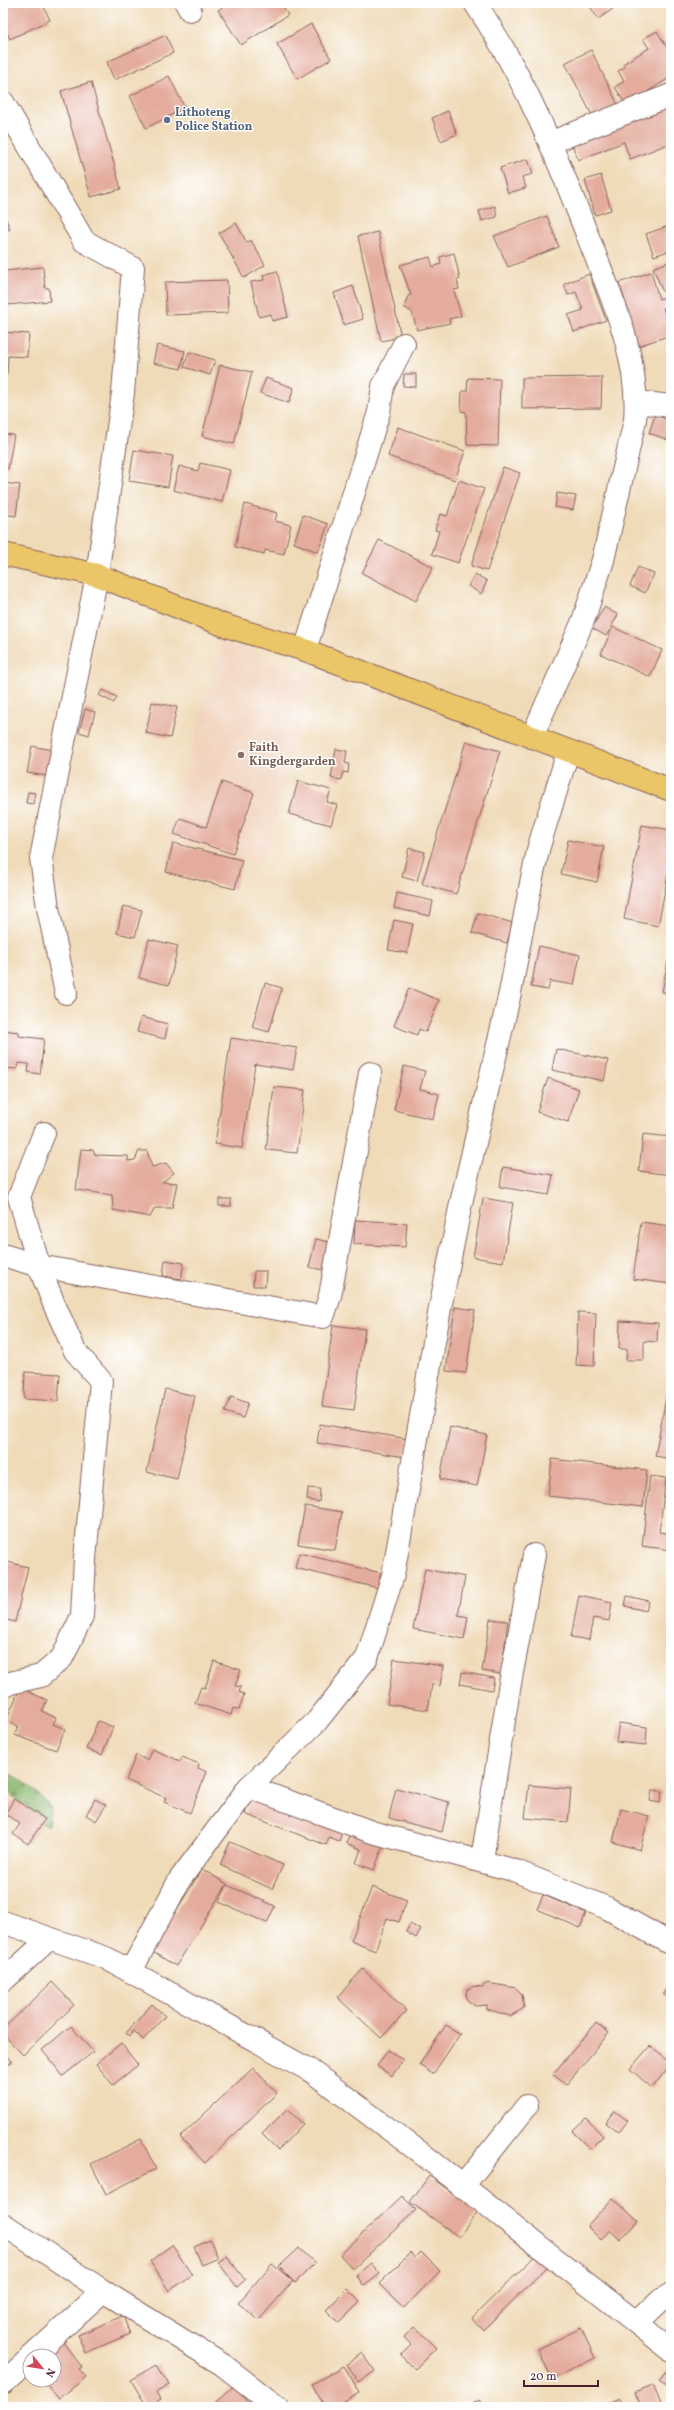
<svg xmlns="http://www.w3.org/2000/svg" width="674" height="2410" font-family="Vollkorn,serif">
	<defs>
		<pattern id="forest-firs" width="22" height="20" patternUnits="userSpaceOnUse"><rect width="22" height="20" fill="#8ab66d"/><path d="M5 1l3.5 6h-7zM16 11l3.5 6h-7z" fill="#73935a"/></pattern>
	</defs>
	<rect width="100%" height="100%" fill="#fff"/>
	<filter id="ink" filterUnits="userSpaceOnUse"><feTurbulence type="fractalNoise" baseFrequency=".025" numOctaves="2"/><feDisplacementMap in="SourceGraphic" scale="8" xChannelSelector="R" yChannelSelector="G"/><feConvolveMatrix kernelMatrix="1 2 1 2 8 2 1 2 1" color-interpolation-filters="sRGB"/></filter>
	<filter id="wash" filterUnits="userSpaceOnUse"><feTurbulence type="fractalNoise" baseFrequency=".012" numOctaves="4" result="noise"/><feDisplacementMap in="SourceGraphic" scale="16" xChannelSelector="R" yChannelSelector="G"/><feGaussianBlur stdDeviation="0.9" result="paint"/><feColorMatrix in="noise" values="0 0 0 0 0 0 0 0 0 0 0 0 0 0 0 0 0 1.4 0 .05"/><feComposite in="paint" operator="in"/></filter>
	<g filter="url(#wash)">
		<rect width="100%" height="100%" fill="#f0dbb9"/>
		<path fill="#f2d4be" d="M222,640L313,672L264,864L166,839Z"/>
		<path fill="url(#forest-firs)" stroke="#6a6a4c" d="M3,1771C21,1776 40,1794 51,1808L48,1825L42,1824L5,1789Z"/>
		<g id="blocks">
			<g fill="#e4ac9d">
				<path d="M3,3H42L50,20L10,39L3,25Z"/>
				<path d="M229,3H281L288,15L241,45L218,10Z"/>
				<path d="M588,3H609L613,9L598,19Z"/>
				<path d="M311,24L331,59L297,79L277,44Z"/>
				<path d="M657,31L671,54V77L626,105L615,87L624,81L618,71L625,67L623,64L649,48L643,39Z"/>
				<path d="M166,35L173,53L114,80L107,62Z"/>
				<path d="M591,50L618,105L593,117L565,63Z"/>
				<path d="M169,76L185,108L146,128L130,96Z"/>
				<path d="M91,82L121,189L91,197L61,91Z"/>
				<path d="M671,103V143L630,159L624,142L578,160L572,144Z"/>
				<path d="M448,111L457,134L441,141L432,118Z"/>
				<path d="M528,159L533,174L522,177L526,188L508,193L500,168Z"/>
				<path d="M601,175L611,210L595,215L585,180Z"/>
				<path d="M495,206L497,217L482,221L479,211Z"/>
				<path d="M3,212L10,229L3,232Z"/>
				<path d="M547,216L559,247L508,267L494,236Z"/>
				<path d="M236,223L247,243L251,240L265,265L244,278L219,233Z"/>
				<path d="M671,225V250L654,256L646,234Z"/>
				<path d="M378,232L401,337L381,341L358,236Z"/>
				<path d="M454,253L460,279L457,280L459,289L454,290L461,316L449,319L450,323L417,330L412,312L404,307L408,296L411,295L400,265L430,257L433,267L441,264L440,257Z"/>
				<path d="M671,261V289L663,292L653,268Z"/>
				<path d="M43,267L45,288H49L50,301L7,305L4,271Z"/>
				<path d="M277,271L288,317L272,321L271,314L259,317L251,282L264,280L263,275Z"/>
				<path d="M651,272L659,299L665,297L669,307L663,308L671,335L638,346L618,283Z"/>
				<path d="M589,274L606,320L574,332L568,315L583,310L576,292L568,295L564,284Z"/>
				<path d="M227,280L228,313L166,315L165,282Z"/>
				<path d="M353,286L363,319L344,325L334,293Z"/>
				<path d="M3,332L29,334L27,357L8,356L7,375L3,374Z"/>
				<path d="M157,345L185,351L181,369L153,363Z"/>
				<path d="M189,352L215,360L210,375L184,367Z"/>
				<path d="M220,365L252,372L234,444L202,436Z"/>
				<path d="M404,374H416V387L403,386Z"/>
				<path d="M602,377L601,408L522,409V378Z"/>
				<path d="M266,378L294,388L289,403L260,393Z"/>
				<path d="M468,378L500,379L498,446L467,445L466,412L461,411L462,391H467Z"/>
				<path d="M655,415L671,421V441L649,433Z"/>
				<path d="M398,427L465,451L455,480L388,456Z"/>
				<path d="M3,434L14,435L8,469L3,468Z"/>
				<path d="M134,450L173,456L168,487L129,481Z"/>
				<path d="M200,463L230,470L222,502L173,490L179,466L198,471Z"/>
				<path d="M503,467L520,473L487,571L471,566Z"/>
				<path d="M459,480L484,489L458,563L432,554L439,531L435,530L440,514L447,516Z"/>
				<path d="M3,483L20,485L16,516L3,514Z"/>
				<path d="M557,493L576,496L573,510L555,507Z"/>
				<path d="M245,504L277,513L275,521L291,525L284,554L265,550L264,554L235,547Z"/>
				<path d="M303,515L328,524L318,552L294,543Z"/>
				<path d="M379,540L433,567L416,601L362,573Z"/>
				<path d="M638,567L654,574L645,593L630,586Z"/>
				<path d="M475,574L487,581L481,594L468,586Z"/>
				<path d="M604,607L618,615L606,636L592,628Z"/>
				<path d="M613,627L662,650L650,677L601,654Z"/>
				<path d="M3,683L6,684L4,703H3Z"/>
				<path d="M103,690L117,697L114,703L99,695Z"/>
				<path d="M152,702L177,707L170,738L146,733Z"/>
				<path d="M85,709L95,712L89,735L79,732Z"/>
				<path d="M466,741L500,751L456,894L422,884Z"/>
				<path d="M32,746L52,750L47,776L27,773Z"/>
				<path d="M336,749L347,751L345,763L349,764L348,773L343,772L341,780L331,778Z"/>
				<path d="M298,781L331,790L327,802L337,805L331,825L289,814Z"/>
				<path d="M222,782L254,793L233,854L174,834L180,818L206,827Z"/>
				<path d="M28,792L35,793L33,804L26,803Z"/>
				<path d="M642,825L671,830V859L658,926L624,919Z"/>
				<path d="M568,840L604,847L597,882L561,874Z"/>
				<path d="M173,843L242,860L235,889L166,872Z"/>
				<path d="M409,848L425,852L417,881L402,877Z"/>
				<path d="M397,893L433,901L430,916L394,908Z"/>
				<path d="M123,906L142,910L135,937L117,933Z"/>
				<path d="M478,913L513,923L507,943L472,933Z"/>
				<path d="M394,920L413,924L407,953L388,950Z"/>
				<path d="M149,939L178,946L169,985L139,978Z"/>
				<path d="M539,946L580,955L574,985L550,981L548,990L531,987Z"/>
				<path d="M670,951H671V993L662,992Z"/>
				<path d="M265,983L282,988L269,1032L252,1027Z"/>
				<path d="M409,988L439,1000L426,1032L419,1029L417,1035L394,1026Z"/>
				<path d="M141,1017L168,1024L165,1039L137,1032Z"/>
				<path d="M3,1030L19,1032V1036L44,1039L40,1074L28,1072L29,1064L18,1063L17,1069L3,1068Z"/>
				<path d="M231,1038L297,1048L293,1070L255,1064L242,1148L215,1144Z"/>
				<path d="M556,1049L608,1060L604,1081L552,1070Z"/>
				<path d="M404,1066L425,1071L420,1089L439,1094L433,1119L394,1110Z"/>
				<rect x="3" y="1074" width="3" height="20"/>
				<path d="M548,1078L579,1089L568,1122L537,1112Z"/>
				<path d="M274,1087L305,1090L297,1153L266,1150Z"/>
				<path d="M643,1134L671,1137V1175L639,1171Z"/>
				<path d="M81,1149L93,1150L95,1155L128,1156V1161L135,1160L139,1151H147L152,1167L166,1163L174,1173L162,1182L177,1183L172,1208H155L150,1217L113,1210L112,1195L76,1190Z"/>
				<path d="M503,1167L553,1175L549,1195L500,1187Z"/>
				<path d="M483,1198L513,1203L503,1262L473,1257Z"/>
				<rect x="219" y="1199" width="12" height="7"/>
				<path d="M355,1220L407,1223L405,1247L354,1244Z"/>
				<path d="M641,1222L671,1226V1284L633,1279Z"/>
				<path d="M316,1239L329,1242L323,1270L309,1267Z"/>
				<path d="M165,1260L184,1263L181,1279L163,1276Z"/>
				<path d="M254,1271H266L265,1286H253Z"/>
				<path d="M455,1307L475,1310L466,1373L446,1371Z"/>
				<path d="M578,1312L596,1313L594,1366L576,1365Z"/>
				<path d="M620,1321L658,1323L657,1342L644,1341V1360H626L627,1349H619Z"/>
				<path d="M333,1325L365,1329L354,1410L322,1406Z"/>
				<path d="M25,1372L60,1374L58,1401L24,1399Z"/>
				<path d="M670,1377H671V1459L655,1456Z"/>
				<path d="M165,1389L195,1396L177,1479L147,1472Z"/>
				<path d="M231,1397L248,1403L243,1418L225,1412Z"/>
				<path d="M320,1424L408,1439L405,1457L317,1443Z"/>
				<path d="M450,1427L487,1435L477,1486L440,1479Z"/>
				<path d="M552,1459L647,1470L643,1507L548,1496Z"/>
				<path d="M650,1476L666,1478L659,1532L671,1534V1550L642,1546Z"/>
				<path d="M308,1488L320,1489L319,1502L307,1500Z"/>
				<path d="M305,1506L342,1512L335,1550L298,1544Z"/>
				<path d="M299,1553L381,1573L378,1588L295,1568Z"/>
				<path d="M3,1561L28,1567L15,1622L3,1619Z"/>
				<path d="M425,1569L465,1577L458,1615L468,1617L464,1639L413,1629Z"/>
				<path d="M579,1595L612,1602L609,1621L593,1618L589,1640L571,1637Z"/>
				<path d="M627,1596L649,1601L646,1611L625,1606Z"/>
				<path d="M490,1619L508,1621L501,1674L482,1671Z"/>
				<path d="M394,1659L443,1666L440,1686L432,1684L428,1710L387,1704Z"/>
				<path d="M214,1661L241,1670L235,1686L241,1687L239,1692L244,1694L239,1710L233,1708L231,1715L195,1703L201,1687L205,1688Z"/>
				<path d="M462,1672L494,1678L492,1690L460,1684Z"/>
				<path d="M20,1688L47,1700L42,1711L56,1718L53,1724L65,1729L56,1750L15,1735L18,1726L6,1721Z"/>
				<path d="M98,1721L113,1727L102,1755L86,1749Z"/>
				<path d="M619,1723L647,1727L646,1745L616,1742Z"/>
				<path d="M152,1749L180,1761L182,1757L199,1764L198,1768L207,1772L190,1813L164,1802L166,1798L126,1780L136,1755L147,1760Z"/>
				<path d="M529,1785L571,1789L568,1822L525,1818Z"/>
				<path d="M396,1788L449,1802L442,1832L389,1818Z"/>
				<path d="M652,1790L662,1791L660,1803L650,1801Z"/>
				<path d="M252,1794L344,1828L339,1841L329,1837L326,1845L245,1814Z"/>
				<path d="M14,1799L45,1819L28,1844L13,1834L20,1824L5,1814Z"/>
				<path d="M95,1799L106,1805L96,1821L86,1815Z"/>
				<path d="M621,1809L649,1816L640,1850L613,1842Z"/>
				<path d="M351,1831L384,1844L374,1870L356,1863L361,1849L346,1843Z"/>
				<path d="M230,1842L283,1865L272,1889L220,1865Z"/>
				<path d="M202,1869L227,1884L176,1966L151,1951Z"/>
				<path d="M227,1885L275,1906L267,1923L219,1902Z"/>
				<path d="M372,1887L407,1900L399,1922L387,1918L375,1951L351,1941Z"/>
				<path d="M543,1895L586,1913L580,1928L537,1909Z"/>
				<path d="M410,1924L421,1930L416,1938L406,1932Z"/>
				<path d="M363,1969L407,2011L381,2038L337,1997Z"/>
				<path d="M671,1980V1999L663,1994Z"/>
				<path d="M52,1982L74,2005L23,2055L3,2034V2029Z"/>
				<path d="M487,1983L516,1988L522,1994L524,2008L510,2016L487,2009V2005L475,2006L467,2000L466,1993L468,1989L474,1986L482,1987Z"/>
				<path d="M152,2004L165,2016L143,2040L134,2031L129,2036L126,2033Z"/>
				<path d="M596,2023L609,2033L566,2085L553,2074Z"/>
				<path d="M446,2025L460,2034L433,2074L419,2065Z"/>
				<path d="M71,2026L93,2052L63,2076L42,2050Z"/>
				<path d="M121,2043L138,2065L113,2085L96,2064Z"/>
				<path d="M650,2046L671,2064L652,2088L630,2069Z"/>
				<path d="M388,2050L403,2060L392,2076L377,2066Z"/>
				<path d="M3,2052L12,2062L3,2069Z"/>
				<path d="M253,2068L277,2093L205,2163L180,2137Z"/>
				<path d="M287,2109L303,2124L278,2150L262,2134Z"/>
				<path d="M615,2111L628,2121L619,2132L606,2123Z"/>
				<path d="M586,2118L603,2136L590,2149L572,2131Z"/>
				<path d="M141,2139L156,2169L106,2194L91,2164Z"/>
				<path d="M429,2176L478,2211L459,2237L410,2202Z"/>
				<path d="M402,2196L416,2210L353,2269L340,2255Z"/>
				<path d="M613,2198L638,2221L620,2240L610,2230L601,2240L587,2226Z"/>
				<path d="M210,2240L218,2258L202,2265L194,2247Z"/>
				<path d="M172,2245L192,2275L169,2291L150,2261Z"/>
				<path d="M299,2248L315,2263L295,2283L279,2267Z"/>
				<path d="M421,2252L440,2271L404,2308L379,2284L410,2253L415,2258Z"/>
				<path d="M538,2253L549,2265L483,2330L472,2318Z"/>
				<path d="M227,2256L245,2280L237,2287L218,2262Z"/>
				<path d="M371,2263L380,2274L364,2286L356,2275Z"/>
				<path d="M272,2264L293,2281L259,2320L238,2303Z"/>
				<path d="M347,2289L360,2302L339,2323L326,2310Z"/>
				<path d="M123,2316L130,2334L85,2353L78,2335Z"/>
				<path d="M414,2327L436,2348L415,2369L401,2355L411,2345L404,2337Z"/>
				<path d="M581,2328L595,2358L552,2379L538,2349Z"/>
				<path d="M61,2340L82,2367L79,2369L86,2377L59,2399L43,2380H54V2356H48Z"/>
				<path d="M362,2353L375,2371L359,2382L347,2364Z"/>
				<path d="M157,2365L169,2385L157,2392L161,2399L147,2407L131,2380Z"/>
				<path d="M671,2365V2390L659,2381Z"/>
				<path d="M344,2366L360,2393L335,2407H325L312,2384Z"/>
				<path d="M653,2385L662,2407H641L635,2392Z"/>
				<path d="M234,2386L253,2407H210Z"/>
				<path d="M620,2398L624,2407H601Z"/>
				<path d="M479,2400L484,2407H469Z"/>
			</g>
		</g>
	</g>
	<g filter="url(#ink)">
		<use href="#blocks" fill-opacity="0" stroke="#84615d" stroke-width="1"/>
		<g fill="none" stroke-linecap="round" stroke-linejoin="round">
			<g stroke="#84615d" stroke-width="24">
				<g id="minor">
					<path d="M186,3L190,10"/>
					<path d="M475,3C525,77 558,159 590,242C612,298 640,359 635,420L603,560L583,621L532,737"/>
					<path d="M3,102L84,241L133,268L123,393L97,575L41,858L48,908L66,993"/>
					<path d="M552,142L671,95"/>
					<path d="M636,402L671,406"/>
					<path d="M305,650L379,412L383,386L404,344"/>
					<path d="M3,1255L39,1266L323,1317L330,1296L370,1073"/>
					<path d="M3,1687L10,1683L41,1676L62,1658L82,1616L85,1559L101,1381L75,1351L54,1304L39,1266L19,1197L44,1133"/>
					<path d="M249,1787L372,1832L516,1871L607,1908L671,1944"/>
					<path d="M482,1860L509,1689L534,1555"/>
					<path d="M3,1922L106,1958L311,2071L421,2153L671,2350"/>
					<path d="M131,1971L180,1879L249,1787L317,1721L367,1658L393,1575L440,1308L461,1203L510,993L532,878L539,846L568,752"/>
					<path d="M3,1981L49,1939"/>
					<path d="M462,2187L527,2106"/>
					<path d="M3,2224L103,2291L223,2365L277,2407"/>
					<path d="M638,2322L661,2300L671,2294"/>
					<path d="M32,2356L103,2291"/>
					<path d="M3,2383L30,2358"/>
				</g>
			</g>
			<g stroke="#84615d" stroke-width="24">
				<path id="major" d="M3,554L97,575L223,625L305,650L671,790"/>
			</g>
			<use href="#minor" stroke="#fff" stroke-width="22"/>
			<use href="#major" stroke="#ebc669" stroke-width="22"/>
		</g>
	</g>
	<circle fill="#5c6f8a" stroke="#fff" stroke-width="1.5" cx="167" cy="120" r="4"/>
	<circle fill="#8d6e63" stroke="#fff" stroke-width="1.5" cx="241" cy="755" r="4"/>
	<g text-anchor="middle" dominant-baseline="central" stroke-width="3" stroke-linejoin="round" paint-order="stroke">
		<g font-size="12" font-weight="bold" fill="#4e5e75" stroke="#fff" text-anchor="start">
			<text x="175" y="113">Lithoteng<tspan x="175" dy="14">Police Station</tspan></text>
		</g>
		<g font-size="12" font-weight="bold" fill="#785e54" stroke="#fff" text-anchor="start">
			<text x="249" y="748">Faith<tspan x="249" dy="14">Kingdergarden</tspan></text>
		</g>
	</g>
	<rect width="674" height="2410" fill="none" stroke="#fff" stroke-width="16"/>
	<g transform="translate(42 2368) rotate(120)"><circle r="19" fill="#ffffff" stroke="#b7a5aa"/>
	<path d="M0-3L7 15L0 10L-7 15Z" fill="#d1495b"/>
	<text y="-6" font-size="11" font-weight="bold" text-anchor="middle" fill="#4a1f2b">N</text>
	</g>
	<path d="M524 2380v6h74v-6" fill="none" stroke="#4a1f2b" stroke-width="2"/>
	<text x="530" y="2380" font-size="12" fill="#4a1f2b" stroke="#ffffff" stroke-width="3" paint-order="stroke">20 m</text>
</svg>
